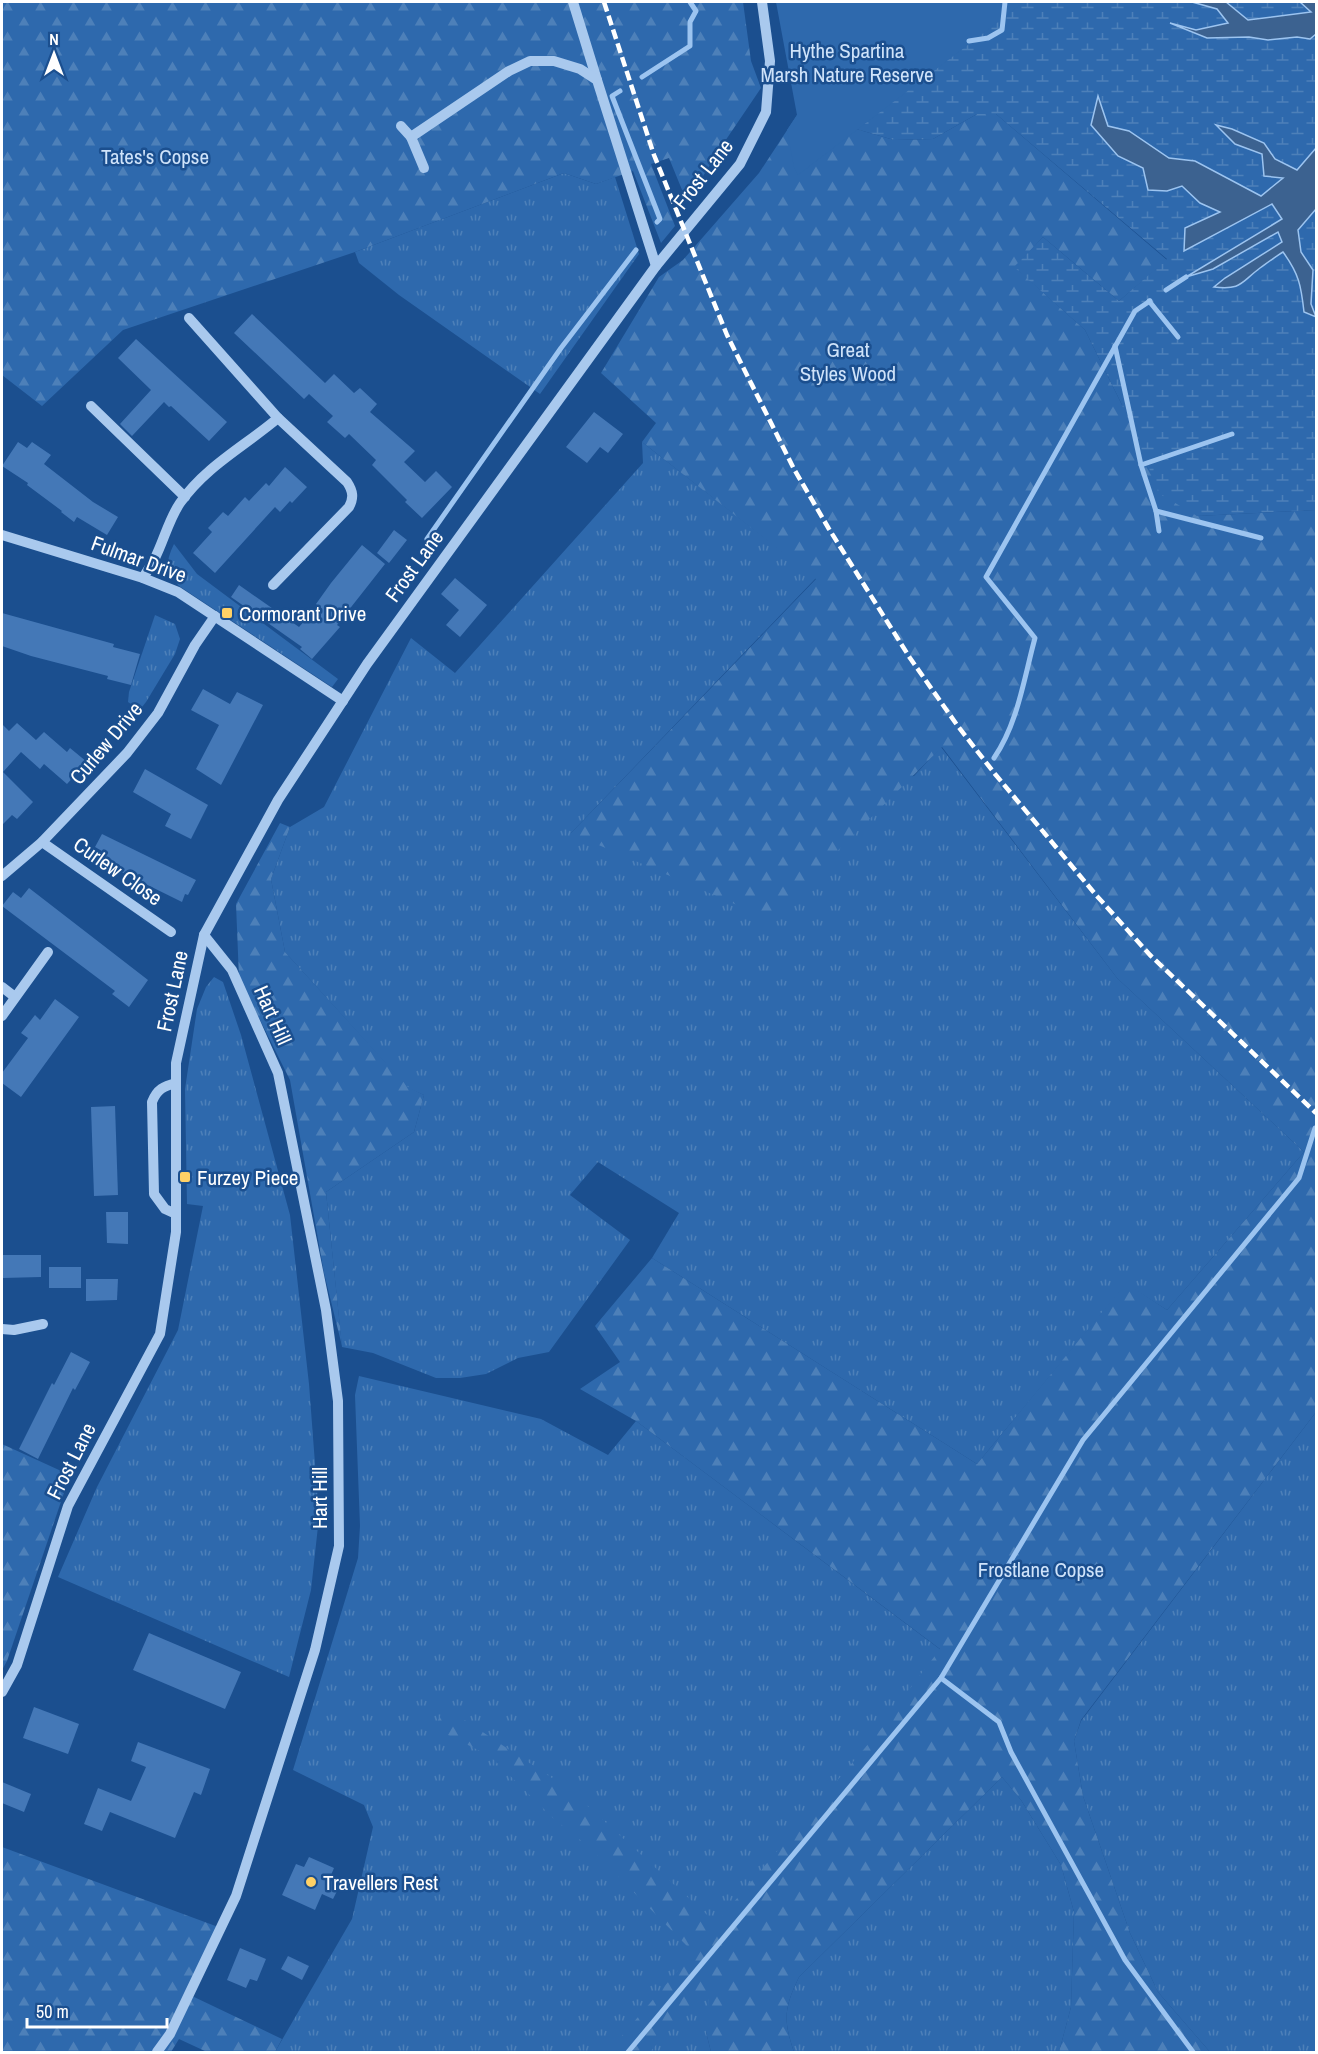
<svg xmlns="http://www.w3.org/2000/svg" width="1318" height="2054" font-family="'Archivo Narrow',sans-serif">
	<defs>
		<pattern id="grass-tufts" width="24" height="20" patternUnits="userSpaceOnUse" patternTransform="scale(1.5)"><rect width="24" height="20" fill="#2e69ad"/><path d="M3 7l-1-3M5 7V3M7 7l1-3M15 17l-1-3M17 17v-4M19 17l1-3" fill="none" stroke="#4d80b9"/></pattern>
		<pattern id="forest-firs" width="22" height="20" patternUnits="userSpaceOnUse" patternTransform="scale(1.5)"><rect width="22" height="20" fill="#2e69ad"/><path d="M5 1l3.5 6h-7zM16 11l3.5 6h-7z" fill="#4d80b9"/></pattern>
		<pattern id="wetland-marsh" width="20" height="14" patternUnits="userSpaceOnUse" patternTransform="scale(1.5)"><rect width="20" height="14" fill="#2e69ad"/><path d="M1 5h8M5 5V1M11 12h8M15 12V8" fill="none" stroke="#4d80b9"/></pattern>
	</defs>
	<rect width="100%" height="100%" fill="#1b4f8f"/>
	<g fill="url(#grass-tufts)">
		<path d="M564,173L596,184L615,177L639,254L540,394L399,295L359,263L355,252Z"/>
		<path d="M642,442L816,578L571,833L914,776L941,747L1117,978L1304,1152L1167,1310L1126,1284L977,1464L652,1258L679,1213L598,1162L570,1195L630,1240L549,1352L518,1358L486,1374L460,1378H436L373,1353L342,1347L326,1192L414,1132L424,1095L408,1088L285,952L271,879L290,827L324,807L411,638L455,673L643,463Z"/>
		<path d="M174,544L197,574L338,679L332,687L179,586C166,571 165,563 174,544Z"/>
		<path d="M155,615L175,624L180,639L175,654L146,702L142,707L134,706L128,702L129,692Z"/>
		<path d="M214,977L223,982L241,1035L290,1215L309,1384L319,1517L311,1590L289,1677L58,1577L97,1487L178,1330L203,1206L187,1204L185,1089L197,1009L206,987Z"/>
		<path d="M359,1376L541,1419L608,1455L636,1421L965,1668L706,2032L711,2052H275L352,1919L373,1827L364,1805L293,1770L358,1558L360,1526L355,1395Z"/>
		<path d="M1316,1412V2052H1210L1158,1992L1130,1933L1083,1796L1074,1741L1081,1721Z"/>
		<path d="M1002,1777L1021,1800L1061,1865L1074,1912L1071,2007L1059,2052H794C783,2020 784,2008 799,1977Z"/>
	</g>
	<g fill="url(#forest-firs)">
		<path d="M2,2H743L751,61L761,88L721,147L687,202L669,158L651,164L675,226L661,243L633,171L596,184L564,173L355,252L123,330L42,406L2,375Z"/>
		<path d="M977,114H996L1167,260L1119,301L1043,237L1015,267L1085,330L1122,405L1197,516L1316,510V1412L1081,1720L1074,1741L1083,1796L1130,1933L1158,1992L1210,2052H1059L1071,2007L1074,1912L1061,1865L1021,1800L1002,1777L799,1977C784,2008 783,2020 794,2052H711L706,2032L709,1996L694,2001L650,2052H608L681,1967L688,1947L589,1847L554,1819L490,1756L434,1728L445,1707L570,1790L716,1923L893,1715C906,1691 924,1671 940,1649L636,1421L580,1389L620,1362L595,1326L652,1258L977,1464L1126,1283L1167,1310L1304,1152L1117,978L942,747L769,919L571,833L816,579L642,442L656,423L601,373L659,277L683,260L759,173L797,115L832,122L894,140L933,139Z"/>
		<path d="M280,823L290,827L271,879L285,952L408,1087L424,1095L414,1132L326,1192L342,1346L324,1273L290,1080L239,978L236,904Z"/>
		<path d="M2,1444L70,1475L7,1661L2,1670Z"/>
		<path d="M2,1847L221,1928L192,1996L282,2039L275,2052H207L179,2039L171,2052H2Z"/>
	</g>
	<path fill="url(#wetland-marsh)" d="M776,2H1316V510L1197,516L1160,494L1122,405L1085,330L1014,267L1043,237L1119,301L1167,259L996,114H977L933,139L894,140L832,122Z"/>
	<path fill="#2e69ad" d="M776,2H1024L798,175L794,167L787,130L797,115Z"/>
	<g fill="#3c6290" stroke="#9cc4f0" stroke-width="1.5">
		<path d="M1192,2H1226L1248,20L1311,12L1300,2H1316V34L1310,39L1297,37L1268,40L1249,37L1207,38L1170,23L1196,30L1228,23L1217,9Z"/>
		<path d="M1098,96L1108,126L1129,131L1169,158L1195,161L1261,196L1283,178L1264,176L1262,154L1235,144L1216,125L1232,129L1264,143L1275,159L1297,170L1316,148V209L1298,230L1301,252L1313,270L1311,304L1316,317L1304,312C1301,285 1299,274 1283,252C1275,257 1267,263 1260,268C1240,283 1242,290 1214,287L1225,278L1282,242L1278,232L1213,269L1186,277L1282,219L1272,204L1184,251L1185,228L1220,212L1200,203L1182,186L1167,191L1148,190L1143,168L1118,156L1091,125Z"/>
	</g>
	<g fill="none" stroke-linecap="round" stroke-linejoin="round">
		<g stroke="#9cc4f0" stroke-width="5">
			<path d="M969,41L988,38L1002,30L1005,2"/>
			<path d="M642,77L690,46V22L696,11L690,2"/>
			<path d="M620,91L612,96L660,219L657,222"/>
			<path d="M1166,290L1186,277"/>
			<path d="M1149,301L1178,337"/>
			<path d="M1115,346L1141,465L1156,511L1159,531"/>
			<path d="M1141,465L1232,434"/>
			<path d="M1156,511L1261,538"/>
			<path d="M427,539L561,348L636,250"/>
			<path d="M994,758C1018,723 1024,678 1035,638L986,577L1135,311L1150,301"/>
			<path d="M941,1678L999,1722L1011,1752L1125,1960L1193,2052"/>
			<path d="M628,2052L941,1678L1083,1440L1299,1178L1315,1128"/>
		</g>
	</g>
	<g fill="#4478b7">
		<path d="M252,314L325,383L334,374L354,393L360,388L377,404L370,412L415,451L404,462L425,482L436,471L452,487L422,518L405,502L407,500L372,465L376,460L349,434L345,438L327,422L333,416L309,394L304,399L234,333Z"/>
		<path d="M136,339L227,422L209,441L171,406L169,407L164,402L132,436L120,424L151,390L118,358Z"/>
		<path d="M594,412L623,434L608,453L600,447L587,463L566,447Z"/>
		<path d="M18,442L27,448L32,442L51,455L44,464L93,502L118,517L107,535L77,517L74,522L61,512L62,511L27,485L28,483L2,466Z"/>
		<path d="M285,467L307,487L292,503L290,501L280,512L275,507L215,573L193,553L212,532L208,528L223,512L228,516L245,497L249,501L266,483L269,486Z"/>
		<path d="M394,530L407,540L389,563L377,553Z"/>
		<path d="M362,545L385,564L337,625L340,627L312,659L300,649L302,647L231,597L239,585L299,627L318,606L316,604L331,583Z"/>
		<path d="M455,578L487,605L460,637L446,625L459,610L441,594Z"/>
		<path d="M2,613L114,644L113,647L140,654L131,685L107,679L108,676L31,656L2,646Z"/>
		<path d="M203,689L230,704L237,692L263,705L221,785L196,769L219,725L191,710Z"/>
		<path d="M17,723L36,740L44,732L67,752L70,748L87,762L67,784L44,764L40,769L21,752L3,772L33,802L17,819L12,815L2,825V724L9,731Z"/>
		<path d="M145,769L208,805L191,839L165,826L171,814L133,792Z"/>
		<path d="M102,834L196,880L188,895L185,894L182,902L97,860L102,851L95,847Z"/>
		<path d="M29,888L148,980L129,1007L112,994L115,991L2,906L13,892L21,898Z"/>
		<path d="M55,999L79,1017L21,1097L2,1083V1073L28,1038L21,1033L35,1015L40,1020Z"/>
		<path d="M115,1106L118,1195L94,1196L91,1107Z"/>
		<path d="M106,1212H128V1244L107,1243Z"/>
		<path d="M2,1255H41V1277L3,1278Z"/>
		<rect x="49" y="1267" width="32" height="21"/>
		<path d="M86,1279H118L117,1300L86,1301Z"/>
		<path d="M71,1352L90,1362L75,1390L73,1388L38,1459L19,1449L52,1383L54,1385Z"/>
		<path d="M149,1633L241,1672L225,1709L133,1670Z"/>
		<path d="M34,1707L79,1724L68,1754L23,1738Z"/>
		<path d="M138,1742L210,1769L201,1795L194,1792L175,1838L110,1812L102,1831L84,1824L98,1788L131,1801L146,1767L131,1761Z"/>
		<path d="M2,1782L31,1794L24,1812L2,1803Z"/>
		<path d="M309,1857L334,1868L329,1880L340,1885L333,1899L322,1894L315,1910L282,1895L296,1864L304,1867Z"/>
		<path d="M240,1948L266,1959L257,1981L250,1979L246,1988L227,1980Z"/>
		<path d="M288,1956L309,1966L302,1980L281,1969Z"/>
	</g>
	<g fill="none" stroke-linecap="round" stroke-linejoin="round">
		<g stroke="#a9c9ee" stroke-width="10">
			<path d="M573,2L597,80"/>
			<path d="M401,126L411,137L424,168"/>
			<path d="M411,137L509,71L530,61H554L580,69L597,80L656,266"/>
			<path d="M189,318L278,418L347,482C353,491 354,498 349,507L273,585"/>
			<path d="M91,406L185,497"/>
			<path d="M2,535L143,578L178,592L343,701"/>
			<path d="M143,578C147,571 152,564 155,558C164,540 169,519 180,503C206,466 245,446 278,418"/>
			<path d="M42,842L171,932"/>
			<path d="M2,876L42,842L127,753L158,713L195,645L215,616"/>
			<path d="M2,987L15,997"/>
			<path d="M2,1016L48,952"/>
			<path d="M176,1083C164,1086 157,1089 152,1102L154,1194L165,1209L176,1214"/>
			<path d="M2,1329L14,1330L43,1324"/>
			<path d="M2,1692L17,1665L68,1506L160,1334L176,1232V1063L204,935L278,800L367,664L656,266L740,164L766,112L770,61L762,2"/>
			<path d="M157,2052L170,2034L236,1896L315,1650L339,1546L338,1401L326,1310L278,1073L232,970L204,935"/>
		</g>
		<path stroke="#fff" stroke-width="4.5" stroke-dasharray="10 4.5" stroke-linecap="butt" d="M604,2L654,155L727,335L794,469L829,529L910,658L957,725L995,774L1096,895L1150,955L1316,1113"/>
	</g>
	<g fill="#ffd166" stroke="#1b4f8f" stroke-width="2">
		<rect x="221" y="607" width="12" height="12" rx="3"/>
		<rect x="179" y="1171" width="12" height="12" rx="3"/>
		<circle cx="311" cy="1882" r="6"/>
	</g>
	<g text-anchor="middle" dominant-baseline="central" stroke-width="5" stroke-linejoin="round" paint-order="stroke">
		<g font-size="21" fill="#cfe3fa" stroke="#1b4f8f">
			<text x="847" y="50">Hythe Spartina<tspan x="847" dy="24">Marsh Nature Reserve</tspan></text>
			<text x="155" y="156">Tates's Copse</text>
			<text x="848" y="349">Great<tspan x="848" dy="24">Styles Wood</tspan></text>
			<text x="1041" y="1569">Frostlane Copse</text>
		</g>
		<g font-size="21" fill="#fff" stroke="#1b4f8f">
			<text transform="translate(703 174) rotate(-52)">Frost Lane</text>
			<text transform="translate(139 559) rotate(20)">Fulmar Drive</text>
			<text transform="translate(414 566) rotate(-54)">Frost Lane</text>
			<text transform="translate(106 743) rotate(-50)">Curlew Drive</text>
			<text transform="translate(118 871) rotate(35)">Curlew Close</text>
			<text transform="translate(172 991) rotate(-78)">Frost Lane</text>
			<text transform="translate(273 1015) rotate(66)">Hart Hill</text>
			<text transform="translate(71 1461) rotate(-63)">Frost Lane</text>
			<text transform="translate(319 1498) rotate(-90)">Hart Hill</text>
		</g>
		<g font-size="21" fill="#fff" stroke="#1b4f8f" text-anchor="start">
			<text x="239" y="613">Cormorant Drive</text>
			<text x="197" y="1177">Furzey Piece</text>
			<text x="323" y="1882">Travellers Rest</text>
		</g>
	</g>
	<rect width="1318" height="2054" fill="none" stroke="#ffffff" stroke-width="6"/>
	<g transform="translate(54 54)" stroke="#1b4f8f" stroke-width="4.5" paint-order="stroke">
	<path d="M0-4.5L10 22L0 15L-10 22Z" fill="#ffffff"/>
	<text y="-9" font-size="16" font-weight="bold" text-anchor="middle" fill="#ffffff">N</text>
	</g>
	<path d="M27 2018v9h140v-9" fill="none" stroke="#ffffff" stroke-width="3"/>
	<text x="36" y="2018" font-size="18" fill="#ffffff" stroke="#1b4f8f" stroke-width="4.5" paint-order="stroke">50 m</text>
</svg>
